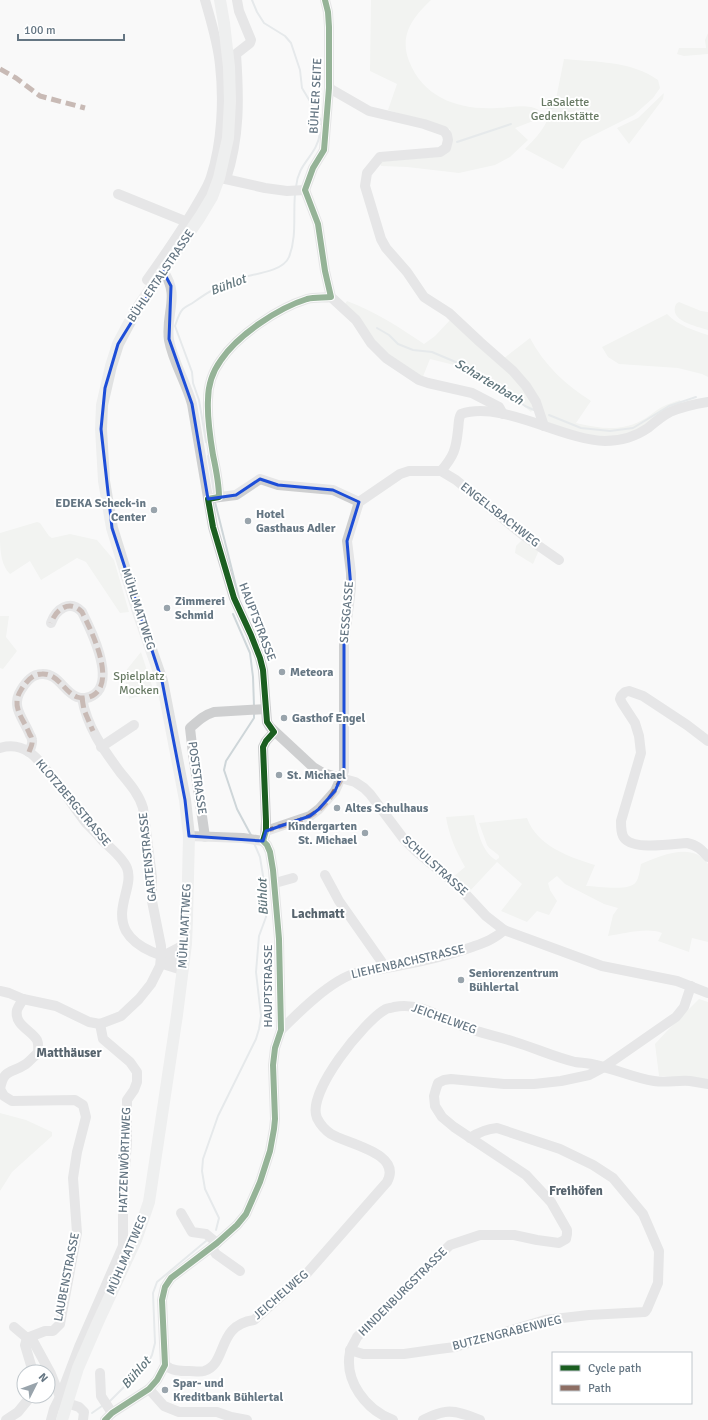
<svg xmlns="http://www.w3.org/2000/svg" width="708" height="1420" font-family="Signika,sans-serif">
	<rect width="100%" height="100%" fill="#f9f9f9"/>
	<g fill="#e8ebe6">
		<path d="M371,0H431C413,17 399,35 409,61C424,99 460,110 497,108C510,108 527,103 539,110L541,118L515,128L528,140L510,157L495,165L459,173L407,167L381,166L380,162L384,160L448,153L450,129L388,110L397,84L370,71Z"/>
		<path d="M708,33V54L684,56L677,54L679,48H706L705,40Z"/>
		<path d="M564,59C596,62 632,61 658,80L660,88L653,98L634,115L582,141L563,169L525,149C532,142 549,125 548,114C548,110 545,107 542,103L556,99Z"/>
		<path d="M664,93L663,99L629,144L617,128L638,118Z"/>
		<path d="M347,301C376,312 399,327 424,344L435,336L451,319L513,374L536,406L531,412L489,378L462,367L430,359L422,379L378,347L345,304Z"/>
		<path d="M679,302L701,311L708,312V330C696,326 668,321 676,304Z"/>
		<path d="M667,314C679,326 693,330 708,335V377L702,374L678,368L619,364L608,357L602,347Z"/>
		<path d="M530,338C544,365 566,385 591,401L576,423C602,429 623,432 646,418C652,414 656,410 662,407C667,404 674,402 680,400L683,405L625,437L597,438L546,423L503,359Z"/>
		<path d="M37,522L40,523L49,536L52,538L70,534L97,540L114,560L129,612L120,613L86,562L77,558L41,580L30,561L10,574C0,564 0,547 0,533Z"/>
		<path d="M523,539L539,550L533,564L515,553L516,546Z"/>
		<path d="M0,616H9L6,637L17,651L3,669L0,668Z"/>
		<path d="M141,652L154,692L129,699L124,673Z"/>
		<path d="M474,815C478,831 481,851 496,860L499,858V856C495,851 490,850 487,845L479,823L527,818C537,846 569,857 595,865L586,886C597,886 630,892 636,882C639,878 640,869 641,864C660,856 693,841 708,864V942L692,938L689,952L658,941L662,933C646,927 624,934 608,936L613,915L618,908L604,904L565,884L557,876L548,883L550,890L557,901L549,915L537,911L527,922L501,911L522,884L497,862L469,892L453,877L465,867C456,851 449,836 446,817Z"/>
		<path d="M699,999L708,1002V1081L698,1078L659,1076L655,1044L666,1032Z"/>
		<path d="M0,1113L26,1120L52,1132V1136L12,1172L0,1191Z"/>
	</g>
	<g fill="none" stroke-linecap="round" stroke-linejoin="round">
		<g stroke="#ced6d9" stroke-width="2">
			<path d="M252,0L257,12L264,23L285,36L291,43L300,70L302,88L320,118L321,124"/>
			<path d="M551,108L578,101"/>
			<path d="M457,142L511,124"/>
			<path d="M296,187C298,162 317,156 320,133"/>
			<path d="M377,328L389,335L398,344L413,350L432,352L458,363L489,379L525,406L534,410"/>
			<path d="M549,415L581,428L610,431L633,428L669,406L696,397"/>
			<path d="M206,442L199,400L193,383L192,372L175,326C177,320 179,313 183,309C186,306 190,305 194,302C208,292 222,283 239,278C253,274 283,272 289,257C297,237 293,215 295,194"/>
			<path d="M208,456L214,493"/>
			<path d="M215,502L239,598"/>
			<path d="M233,614L250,653L253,677L254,706"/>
			<path d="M252,837L237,809L224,770L226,761L254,718V712"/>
			<path d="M216,1230L219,1218L205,1189L202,1171L203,1159L218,1116L256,1039L259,1029L261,1016L256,972L259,936L266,917L265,888L260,857L254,843"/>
			<path d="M109,1402L148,1363L152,1355L155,1343L153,1293L157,1282L206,1241"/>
			<path d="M92,1413L102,1406"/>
		</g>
		<g stroke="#cecfd0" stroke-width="10">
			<path d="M329,88L369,111L424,124L444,131L447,135L448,140L446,148L440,152L380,157L367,173L365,186L381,239L386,248L407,272L424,297L449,313L480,342L513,371L526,386L536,402L544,426"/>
			<path d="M221,178L265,188L287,191L305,190"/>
			<path d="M226,179C240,137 239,97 236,54L250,43L251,40L239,11L237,0"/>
			<path d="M305,190L318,224L325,271L331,297L356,320L371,343L386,358L419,380L428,383L472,393L499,407L503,414"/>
			<path d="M305,190L313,168L324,150L329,88V27L328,12L325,0"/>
			<path d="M118,194L187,222"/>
			<path d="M163,271C181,296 165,313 169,340C173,362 186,382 192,404L213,527L234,598L251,635L260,658L263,670L267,722L270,727L313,767L323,773L355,782L364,788L370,794L403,838L417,852L459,887L486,916L504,930L602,966L677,981L708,993"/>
			<path d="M147,280C164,256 181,232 196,206C201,197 208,187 211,177C222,143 224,100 220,65C218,43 211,21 205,0"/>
			<path d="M441,471L456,480L523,535L559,560"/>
			<path d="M219,497C219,483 216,469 213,455C210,437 207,418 208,400C208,386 213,371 221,360C238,335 278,308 307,299C315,297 324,298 331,297"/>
			<path d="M212,498L236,495L260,479L278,485L333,490L359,502"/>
			<path d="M708,741L687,725L643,696L629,691L625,692L621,696L620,699L622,703L635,723L639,736L641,753L621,821C621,827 621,835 625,839C635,850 672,844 687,843C697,845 702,850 708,857"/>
			<path d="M101,747L134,725"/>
			<path d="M0,748C10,745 20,746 29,752C37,757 42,765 48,772C62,788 73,806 86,823C92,829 98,835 103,841C111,848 123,858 127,868C134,886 114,908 126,931C137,950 164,957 183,961"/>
			<path d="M29,752C30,749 33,744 32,740C32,740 31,735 30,735C24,719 10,707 21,690C26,682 32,674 42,674C58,673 64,692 77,697C83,699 90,698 95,694C115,678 91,630 82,612C70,599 56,609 51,623"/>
			<path d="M266,831L310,816L319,809L335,791L344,771V645L351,588V573L347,541L359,502L400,474L409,471H441C454,456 456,449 458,430C459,424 458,419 461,414C502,400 562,440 605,441C621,441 635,437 648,428C655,422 662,416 670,412C682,407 695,404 708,402"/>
			<path d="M189,836L243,838L263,841"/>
			<path d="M265,836L266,821L263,747L266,741L274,732"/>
			<path d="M205,837L193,754L190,728C198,721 204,715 214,712L266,709"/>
			<path d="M325,875L339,901L386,968"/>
			<path d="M275,883L293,878"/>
			<path d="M161,957L186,944"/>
			<path d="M161,957L166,965L182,970"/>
			<path d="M0,991L9,993L23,999L56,1006L89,1022L100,1024L121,1016L139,999L151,984L160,966L161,957V946L152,901V877L143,808C139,794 129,783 120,772C103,749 87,727 82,698"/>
			<path d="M23,999C21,1003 18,1007 17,1010C14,1025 31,1030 37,1040C39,1044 38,1049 38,1053C34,1056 30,1061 26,1064C11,1074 4,1068 0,1089L4,1096L12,1101L75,1100L83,1105L86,1117L77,1152L73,1178L77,1233L60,1324L53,1331H45L27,1338L25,1345L33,1372"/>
			<path d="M281,1030C299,1012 331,980 356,973C366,971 376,970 386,968C415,963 444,957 472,947C483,943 495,939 504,930"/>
			<path d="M181,1213L192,1232L206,1234L217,1243"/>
			<path d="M212,1248L216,1254L240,1271"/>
			<path d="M14,1327L27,1338L33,1341L51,1374L60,1397L67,1403L79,1407L84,1412L83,1420"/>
			<path d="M350,1350L363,1354H404L439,1349L455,1347L545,1320L589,1315L645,1312L647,1309L658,1283L659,1251L643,1214L613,1178L593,1165L560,1149L497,1128C486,1129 479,1132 470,1138"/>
			<path d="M165,1365C172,1371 180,1371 189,1371C193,1371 200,1372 204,1371C228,1364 216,1325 254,1320L308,1272L387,1182C403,1153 347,1144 331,1134C325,1130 320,1124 317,1118C306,1093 364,1021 386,1009C388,1008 392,1008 394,1007C420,1002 439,1017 462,1026C479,1033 497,1036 515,1042C535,1048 554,1057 575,1062C582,1063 589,1063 596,1065C615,1069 634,1078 654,1081C666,1083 678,1080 690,1081C696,1082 702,1083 708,1084"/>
			<path d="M100,1373L101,1396L112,1413"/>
			<path d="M149,1389L164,1406L179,1412H217L231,1417L247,1420"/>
			<path d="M6,1420L18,1412L31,1396"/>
			<path d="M51,1420L54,1409L60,1397L79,1347L123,1246V1194L127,1142V1100L134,1090L137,1082V1072L130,1062L103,1039L100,1024"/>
			<path d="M105,1420L112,1413L149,1389L157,1380L165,1365L162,1300L165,1287L171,1278L217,1243L237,1225L246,1214L260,1182L270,1151L274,1129L275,1119L273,1065L275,1048L281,1030L279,939L273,870L270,852L267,845L263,841"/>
			<path d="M393,1420C366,1410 344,1381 350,1352C351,1347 355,1342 357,1337L450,1245L480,1235H514L537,1240L559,1243L566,1239L567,1234V1230L551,1202L526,1175L454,1127L442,1117L435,1106L434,1096L436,1089L438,1083L444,1080L451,1079L504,1084H534L561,1081L589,1075L604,1067L676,1017L684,1007L691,986"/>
			<path d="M423,1420C430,1417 437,1413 445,1412C456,1410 470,1416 480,1420"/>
		</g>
		<path stroke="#e1e2e2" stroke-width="12" d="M62,1420L78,1368L98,1322L136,1240L149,1202L177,1015L186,944L187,920L189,836L185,800L162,681L138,612L112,528L104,481L101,429L102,405L111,366L118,344L128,325L139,306L200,217L212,197L219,178L228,138L230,101L229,67L224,23L220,0"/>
		<g stroke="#8d6e63" stroke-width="5" stroke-dasharray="10 5" stroke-linecap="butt">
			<path d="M0,69L16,78L40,96L85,108"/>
			<path d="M82,698L84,710L93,731"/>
			<path d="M29,752C30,749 33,744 32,740C32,740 31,735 30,735C24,719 10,707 21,690C26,682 32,674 42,674C58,673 64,692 77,697C83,699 90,698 95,694C115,678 91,630 82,612C70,599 56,609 51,623"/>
			<path d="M266,829V831C280,826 297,823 310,816C325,808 334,793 342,778"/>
		</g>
		<g stroke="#fff" stroke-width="8">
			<path id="cycleway" d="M105,1420L112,1413L149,1389L157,1380L165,1365L162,1300L165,1287L171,1278L217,1243L237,1225L246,1214L260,1182L270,1151L274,1129L275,1119L273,1065L275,1048L281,1030L279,939L273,870L270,852L267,845L263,841L266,831V821L263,747L266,741L274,732L267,722L263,670L260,658L251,635L234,598L213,527L208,499L219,497C219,483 216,469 213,455C210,437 207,418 208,400C208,386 213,371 221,360C238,335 278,308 307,299C315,297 324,298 331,297L325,271L318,224L305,190L313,168L324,150L329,88V27L328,12L325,0"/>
		</g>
		<use href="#cycleway" stroke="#1b5e20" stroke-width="6"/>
	</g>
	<path d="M0 0H708V1420H0ZM163,271L171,286L169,339L192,404L208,499L236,495L260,479L278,485L333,490L359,502L347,541L351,588L344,645V771L335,791L319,809L310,816L266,831L263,841L189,836L185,800L162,681L112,528L101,429L105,388L118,344Z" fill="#f9f9f9" fill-opacity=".55" fill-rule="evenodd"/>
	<path fill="none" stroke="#1d4ed8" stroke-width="3" stroke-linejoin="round" d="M163,271L171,286L169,339L192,404L208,499L236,495L260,479L278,485L333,490L359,502L347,541L351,588L344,645V771L335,791L319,809L310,816L266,831L263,841L189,836L185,800L162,681L112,528L101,429L105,388L118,344Z"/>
	<g fill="#99a4ac" stroke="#fff" stroke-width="1.5">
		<circle cx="154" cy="510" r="4"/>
		<circle cx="248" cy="521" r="4"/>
		<circle cx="167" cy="608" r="4"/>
		<circle cx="282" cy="672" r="4"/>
		<circle cx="284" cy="718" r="4"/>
		<circle cx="279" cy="775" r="4"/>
		<circle cx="337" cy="808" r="4"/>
		<circle cx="365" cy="833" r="4"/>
		<circle cx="461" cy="980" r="4"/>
		<circle cx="165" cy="1390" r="4"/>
	</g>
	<g text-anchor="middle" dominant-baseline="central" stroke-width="4" stroke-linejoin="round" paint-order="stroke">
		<g font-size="12" fill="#657683" stroke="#fff">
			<text transform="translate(316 96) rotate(-87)">BÜHLER SEITE</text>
			<text transform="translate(161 276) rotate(-56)">BÜHLERTALSTRASSE</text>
			<text transform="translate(500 515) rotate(38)">ENGELSBACHWEG</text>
			<text transform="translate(138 609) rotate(72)">MÜHLMATTWEG</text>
			<text transform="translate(347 612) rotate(-85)">SESSGASSE</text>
			<text transform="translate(257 622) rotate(69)">HAUPTSTRASSE</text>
			<text transform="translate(197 778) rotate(82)">POSTSTRASSE</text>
			<text transform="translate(73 803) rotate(50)">KLOTZBERGSTRASSE</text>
			<text transform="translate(148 857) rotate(-96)">GARTENSTRASSE</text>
			<text transform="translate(435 866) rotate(42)">SCHULSTRASSE</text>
			<text transform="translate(185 926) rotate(-87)">MÜHLMATTWEG</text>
			<text transform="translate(408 962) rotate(-13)">LIEHENBACHSTRASSE</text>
			<text transform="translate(268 986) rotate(-90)">HAUPTSTRASSE</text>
			<text transform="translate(444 1019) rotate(20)">JEICHELWEG</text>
			<text transform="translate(125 1160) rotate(-88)">HATZENWÖRTHWEG</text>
			<text transform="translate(127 1255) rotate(-67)">MÜHLMATTWEG</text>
			<text transform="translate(67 1277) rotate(-79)">LAUBENSTRASSE</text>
			<text transform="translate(403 1292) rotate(-45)">HINDENBURGSTRASSE</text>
			<text transform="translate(281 1295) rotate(-41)">JEICHELWEG</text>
			<text transform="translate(507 1333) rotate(-14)">BUTZENGRABENWEG</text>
		</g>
		<g font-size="12" fill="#687a64" stroke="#fff">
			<text x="565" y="102">LaSalette<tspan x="565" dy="14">Gedenkstätte</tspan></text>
			<text x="139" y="676">Spielplatz<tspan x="139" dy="14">Mocken</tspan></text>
		</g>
		<g font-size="12" font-weight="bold" fill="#657683" stroke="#fff" text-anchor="start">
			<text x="146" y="503" text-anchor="end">EDEKA Scheck-in<tspan x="146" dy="14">Center</tspan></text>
			<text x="256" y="514">Hotel<tspan x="256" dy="14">Gasthaus Adler</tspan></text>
			<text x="175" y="601">Zimmerei<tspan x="175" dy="14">Schmid</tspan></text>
			<text x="290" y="672">Meteora</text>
			<text x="292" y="718">Gasthof Engel</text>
			<text x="287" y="775">St. Michael</text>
			<text x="345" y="808">Altes Schulhaus</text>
			<text x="357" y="826" text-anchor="end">Kindergarten<tspan x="357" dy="14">St. Michael</tspan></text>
			<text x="469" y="973">Seniorenzentrum<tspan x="469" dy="14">Bühlertal</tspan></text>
			<text x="173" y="1383">Spar- und<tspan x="173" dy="14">Kreditbank Bühlertal</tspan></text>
		</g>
		<g font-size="13" font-style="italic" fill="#60757c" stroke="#fff">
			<text transform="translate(228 285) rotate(-21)">Bühlot</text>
			<text transform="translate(489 382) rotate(31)">Schartenbach</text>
			<text transform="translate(263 897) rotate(-92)">Bühlot</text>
			<text transform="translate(136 1373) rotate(-49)">Bühlot</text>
		</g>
		<g font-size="13" font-weight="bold" fill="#57646e" stroke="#fff">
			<text x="318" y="914">Lachmatt</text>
			<text x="69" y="1053">Matthäuser</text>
			<text x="576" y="1191">Freihöfen</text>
		</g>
	</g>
	<rect x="552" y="1352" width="140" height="52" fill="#ffffff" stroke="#c1c8cd"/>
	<rect x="560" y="1365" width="20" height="6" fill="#1b5e20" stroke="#c1c8cd"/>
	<text x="588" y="1372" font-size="12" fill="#657683">Cycle path</text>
	<rect x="560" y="1385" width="20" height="6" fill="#8d6e63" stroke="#c1c8cd"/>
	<text x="588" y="1392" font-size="12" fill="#657683">Path</text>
	<g transform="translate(36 1384) rotate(48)"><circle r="19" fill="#ffffff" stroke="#c1c8cd"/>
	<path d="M0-3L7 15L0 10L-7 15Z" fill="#99a4ac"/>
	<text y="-6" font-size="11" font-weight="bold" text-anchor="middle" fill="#657683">N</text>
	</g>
	<path d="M18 34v6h106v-6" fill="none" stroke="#657683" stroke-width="2"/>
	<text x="24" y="34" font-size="12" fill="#657683" stroke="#ffffff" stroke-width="3" paint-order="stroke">100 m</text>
</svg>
